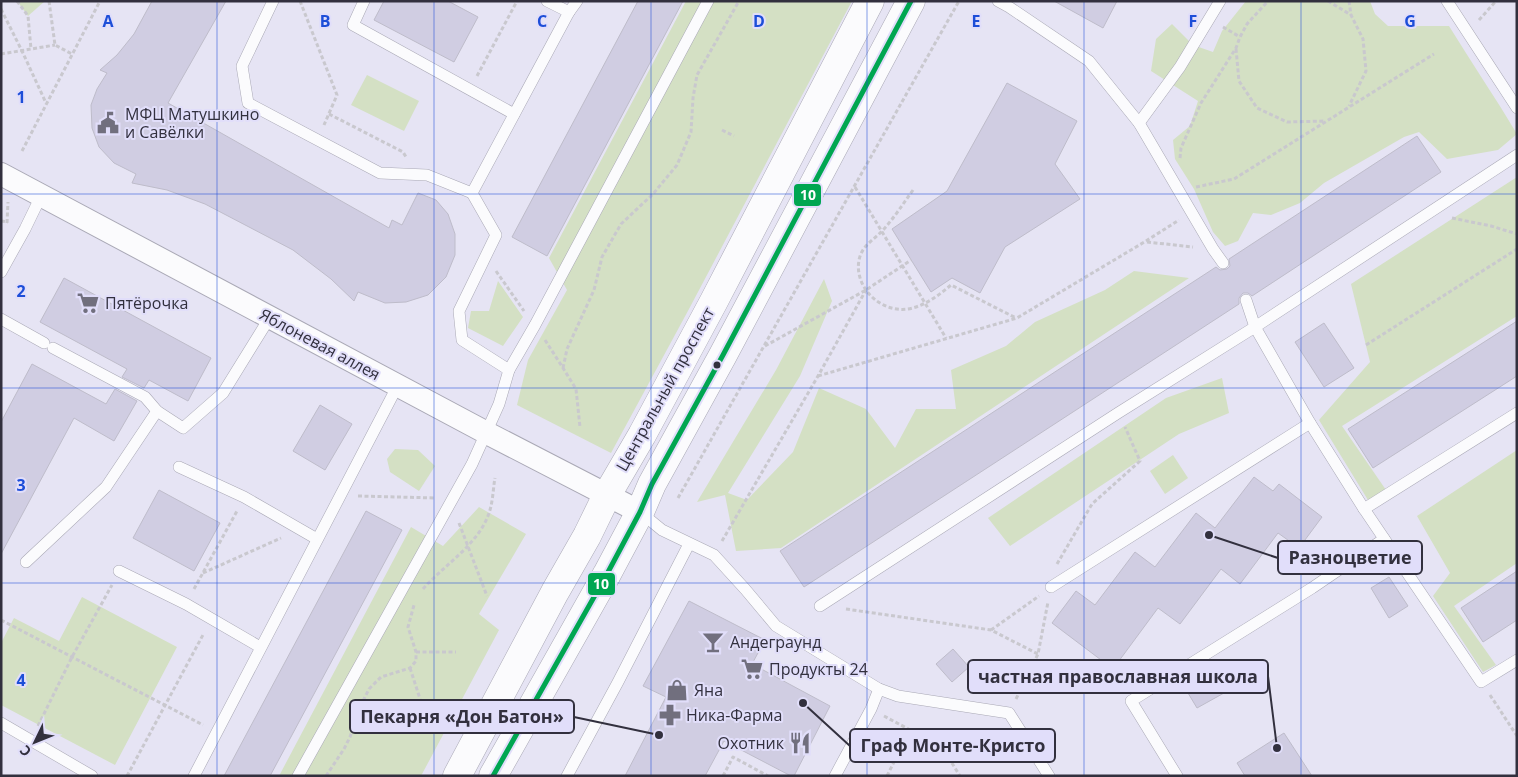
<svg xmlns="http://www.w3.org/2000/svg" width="1518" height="777" font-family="'Open Sans',sans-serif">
	<rect width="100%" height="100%" fill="#e6e4f4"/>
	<g fill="#d4e0c4">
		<path d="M17,1H45L28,16Z"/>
		<path d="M686,1H852L689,309L611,453L517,405L528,360L567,290L549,258Z"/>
		<path d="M1246,1H1370L1375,14L1388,26H1449C1471,62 1495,97 1517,134L1498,150L1447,159L1419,132L1404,137L1324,183L1300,203L1271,215L1253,213L1238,241L1225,246L1213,232L1194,189L1175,159L1173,140L1190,126L1198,101L1151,71L1156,39L1172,24L1193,45L1213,52L1222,31Z"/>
		<path d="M367,75L419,101L404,131L351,105Z"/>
		<path d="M1517,177V316L1342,426L1386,490L1368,500L1319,420L1370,362L1351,284Z"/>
		<path d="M1134,271L1189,278L781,548L736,551L725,495L697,502L776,370L824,279L832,301L800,376L728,493L747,500L793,452L819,388L866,409L895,448L916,409H956L951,370L1006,346L1035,322L1105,290Z"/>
		<path d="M498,281L523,317L503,346L468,328L471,311H489Z"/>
		<path d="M1222,378L1229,413L1179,434L1010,546L988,518L1166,398Z"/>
		<path d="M395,449L418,450L435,466L419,491L390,472L387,459Z"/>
		<path d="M1517,450V563L1454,606L1496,665L1483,672L1433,596L1450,573L1417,516Z"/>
		<path d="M1173,455L1188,478L1165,494L1150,471Z"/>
		<path d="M479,507L526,534L479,614L499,630L421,776H279L411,527L443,546Z"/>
		<path d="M82,597L177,647L115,765L1,705V643L14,618L59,641Z"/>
	</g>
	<g fill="#d0cde2" stroke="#bebcca">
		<path d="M152,1H226L168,103L389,228L392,220L402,225L418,193L436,200L448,214L455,234V255L446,277L428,295L406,302L385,303L358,292L354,301L331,279L293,250L205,204L167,190L132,183L136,174L114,163L99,147L92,128L91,105L97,89L107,73L100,70L117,55L134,34Z"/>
		<path d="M384,1H448L478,17L454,62L374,20Z"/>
		<path d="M638,1H683L547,256L512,237Z"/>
		<path d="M1054,1H1117L1103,28Z"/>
		<path d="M1007,83L1077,121L1055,164L1080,199L1005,247L980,293L952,278L931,292L892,229L947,191Z"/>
		<path d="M1417,136L1441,172L1252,296L1248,293H1243L1239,298V304L804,587L780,551L1216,267L1220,270L1227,269L1230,266L1229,259Z"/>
		<path d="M64,278L211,358L188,401L149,380L144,388L122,377L127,369L40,322Z"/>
		<path d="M1517,321V376L1373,468L1348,429Z"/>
		<path d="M1324,323L1354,368L1324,387L1295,342Z"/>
		<path d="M32,364L106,404L115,389L137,401L114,441L74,418L1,554V422Z"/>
		<path d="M320,405L352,424L325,470L293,451Z"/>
		<path d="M1254,477L1273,491L1279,484L1322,517L1299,548L1278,533L1240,584L1221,569L1180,624L1158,608L1113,669L1052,623L1076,591L1095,605L1135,552L1155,567L1196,513L1215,528Z"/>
		<path d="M159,490L220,523L194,571L133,538Z"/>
		<path d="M366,511L402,530L270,776H224Z"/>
		<path d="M1517,571V620L1483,642L1461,608Z"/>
		<path d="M1389,577L1408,606L1389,618L1371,588Z"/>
		<path d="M689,601L765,640L752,664L830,706L794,776H791L724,741L705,776H625L666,697L643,686Z"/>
		<path d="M953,649L969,667L952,682L936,664Z"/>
		<path d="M1233,668L1242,683L1197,708L1188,693Z"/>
		<path d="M1284,733L1312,776H1245L1237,763Z"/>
	</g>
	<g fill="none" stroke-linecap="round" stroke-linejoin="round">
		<g stroke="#a9a8b5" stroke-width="12">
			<g id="lane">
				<path d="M273,1L242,66L248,103L380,173L427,175L472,193L496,235L459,311L462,340L509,370"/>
				<path d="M364,1L353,25L514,114"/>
				<path d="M547,1L569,12"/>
				<path d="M998,1L1009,7L1089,61L1139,123L1213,249L1223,263"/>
				<path d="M1447,1L1517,108"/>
				<path d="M1139,123L1180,67L1220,1"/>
				<path d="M472,193L569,12L577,1"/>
				<path d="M1,272L25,229L41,196"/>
				<path d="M1246,300L1255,327L1310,423L1364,509L1481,682L1517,660"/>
				<path d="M1,319L44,343"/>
				<path d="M53,348L145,397L157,411L183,428L223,393L270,317"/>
				<path d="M179,467L244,497L317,539"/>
				<path d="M1364,509L1517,413"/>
				<path d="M640,512L662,530L714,555L745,589L776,626L879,689L898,696L1009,713L1049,776"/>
				<path d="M26,562L106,487L157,411"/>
				<path d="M119,571L186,604L260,647"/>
				<path d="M1051,587L1310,423"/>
				<path d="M820,606L1118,413L1255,327L1517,155"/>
				<path d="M1,723L92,776"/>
				<path d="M194,776L398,385"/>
				<path d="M298,776L472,464L499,404L509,370L535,325L708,1"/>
				<path d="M567,776L618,682L689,544"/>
				<path d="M835,776L871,709L879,689"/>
				<path d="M1177,776L1131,701L1312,588L1384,539"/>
			</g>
		</g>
		<g stroke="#a9a8b5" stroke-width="24">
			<path id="street" d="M1,174L485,432L640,512"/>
		</g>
		<g stroke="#a9a8b5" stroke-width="29">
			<g id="primary">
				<path d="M457,776L555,592L587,536L607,495L642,435L714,301L870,1"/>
				<path d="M493,776L607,574L640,512L652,484L723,355L911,1"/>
			</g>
		</g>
		<g stroke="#c9c8ce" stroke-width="3" stroke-dasharray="4 2.5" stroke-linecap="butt">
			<path d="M17,1L28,16L31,49"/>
			<path d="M49,1L55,45L72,54"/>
			<path d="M300,1L337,95L324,125"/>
			<path d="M1328,1L1351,15L1363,39L1366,71L1349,106"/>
			<path d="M1349,1L1351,15"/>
			<path d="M1,9L22,51L46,103"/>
			<path d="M1479,20L1496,1"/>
			<path d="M1223,27L1240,37"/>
			<path d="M1236,49L1239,81L1257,108L1287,122L1325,121"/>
			<path d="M1,54L55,45"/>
			<path d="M477,76L517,1"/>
			<path d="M329,114L403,152L406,157"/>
			<path d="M722,130L734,136"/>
			<path d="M22,151L100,1"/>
			<path d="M1180,158L1181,148L1201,103L1236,48L1240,37L1247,24L1268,1"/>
			<path d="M855,187L946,338"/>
			<path d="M1196,187L1234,179L1434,54"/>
			<path d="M913,190C903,204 894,218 883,230C874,240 862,245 859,260C854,287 880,313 908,309C925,306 939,295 951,285L1016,318"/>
			<path d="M1452,218L1491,226L1517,234"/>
			<path d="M1,221L8,222"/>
			<path d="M7,223L8,202"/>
			<path d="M1147,242L1193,247"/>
			<path d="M496,271L524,311"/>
			<path d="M545,340L563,368L576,389L580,427"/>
			<path d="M1366,345L1517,249"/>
			<path d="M765,346L866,290L911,260"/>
			<path d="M563,368L567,349L594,290L602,257L621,224L653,194L677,165L691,132L693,98L697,75L739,1"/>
			<path d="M818,376L1017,318L1146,241L1179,220"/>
			<path d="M358,496L435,498"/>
			<path d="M678,498L959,1"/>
			<path d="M459,523L487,596"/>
			<path d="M722,541L818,376L866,290"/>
			<path d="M1057,564L1092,504L1140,461L1125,427"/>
			<path d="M203,573L281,538"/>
			<path d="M194,589L237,511"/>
			<path d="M423,589C444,565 479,544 489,513C493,502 493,489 495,478"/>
			<path d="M846,609L991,630L1038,654"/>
			<path d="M1,620L203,725"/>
			<path d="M991,630L1039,596"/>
			<path d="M416,652H456"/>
			<path d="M410,668L424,711"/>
			<path d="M1490,695L1517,736"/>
			<path d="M1016,699L1038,654L1048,602"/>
			<path d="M884,716L942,747L960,776"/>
			<path d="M38,726L72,657L112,585"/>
			<path d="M127,776L204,633"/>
			<path d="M326,776L344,749L350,737L359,709L369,689L381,677L410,668L416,661V652L408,627L414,605"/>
			<path d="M723,776L733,757L768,776"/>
			<path d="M887,776L910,730"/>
		</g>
		<use href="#lane" stroke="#fbfbfd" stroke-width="11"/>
		<use href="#street" stroke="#fbfbfd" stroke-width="22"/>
		<use href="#primary" stroke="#fbfbfd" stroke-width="28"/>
		<g stroke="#e1defa" stroke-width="9">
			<path id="bus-1" d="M493,776L607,574L640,512L652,484L723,355L911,1"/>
		</g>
		<use href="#bus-1" stroke="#00a651" stroke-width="5"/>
	</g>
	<path fill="none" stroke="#1d4ed8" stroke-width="1" stroke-opacity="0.55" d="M217,1V776M434,1V776M651,1V776M867,1V776M1084,1V776M1301,1V776M1,194H1517M1,388H1517M1,583H1517"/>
	<defs>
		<g id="civic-bare" transform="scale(1.725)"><path d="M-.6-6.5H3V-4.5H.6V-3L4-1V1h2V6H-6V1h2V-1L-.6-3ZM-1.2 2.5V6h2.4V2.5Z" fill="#716f7e" stroke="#e1defa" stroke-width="2.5" paint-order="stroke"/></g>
		<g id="supermarket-bare" transform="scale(1.725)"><path d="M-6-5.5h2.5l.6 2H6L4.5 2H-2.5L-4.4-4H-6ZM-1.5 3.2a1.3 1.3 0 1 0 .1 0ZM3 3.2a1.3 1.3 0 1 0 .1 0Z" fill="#716f7e" stroke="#e1defa" stroke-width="2.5" paint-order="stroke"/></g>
		<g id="bar-bare" transform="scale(1.725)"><path d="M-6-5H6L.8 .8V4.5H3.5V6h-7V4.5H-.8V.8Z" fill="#716f7e" stroke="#e1defa" stroke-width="2.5" paint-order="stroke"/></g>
		<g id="shop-bare" transform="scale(1.725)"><path d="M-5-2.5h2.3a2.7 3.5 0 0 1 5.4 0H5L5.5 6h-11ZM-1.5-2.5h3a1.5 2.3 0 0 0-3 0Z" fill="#716f7e" stroke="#e1defa" stroke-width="2.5" paint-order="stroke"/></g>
		<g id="pharmacy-bare" transform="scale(1.725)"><path d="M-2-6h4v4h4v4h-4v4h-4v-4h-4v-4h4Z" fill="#716f7e" stroke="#e1defa" stroke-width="2.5" paint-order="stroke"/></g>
		<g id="restaurant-bare" transform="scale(1.725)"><path d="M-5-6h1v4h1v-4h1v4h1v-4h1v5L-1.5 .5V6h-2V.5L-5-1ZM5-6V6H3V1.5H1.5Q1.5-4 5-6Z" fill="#716f7e" stroke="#e1defa" stroke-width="2.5" paint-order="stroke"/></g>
	</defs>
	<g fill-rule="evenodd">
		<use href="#civic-bare" x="108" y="123"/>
		<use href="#supermarket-bare" x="88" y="303"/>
		<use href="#bar-bare" x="713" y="642"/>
		<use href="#supermarket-bare" x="752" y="669"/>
		<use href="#shop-bare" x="677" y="690"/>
		<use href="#pharmacy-bare" x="670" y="715"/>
		<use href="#restaurant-bare" x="800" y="743"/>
	</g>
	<circle fill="#32303e" stroke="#e1defa" stroke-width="2" cx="717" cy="365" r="4.5"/>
	<g text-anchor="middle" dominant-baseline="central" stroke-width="4" stroke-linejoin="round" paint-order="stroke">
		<g font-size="16" fill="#32303e" stroke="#e1defa" text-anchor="start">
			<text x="125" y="114">МФЦ Матушкино<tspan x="125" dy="18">и Савёлки</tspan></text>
			<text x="105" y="303">Пятёрочка</text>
			<text x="730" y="642">Андеграунд</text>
			<text x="769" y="669">Продукты 24</text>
			<text x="694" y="690">Яна</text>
			<text x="686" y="715">Ника-Фарма</text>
			<text x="784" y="743" text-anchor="end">Охотник</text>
		</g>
		<g font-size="16" fill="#32303e" stroke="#e1defa">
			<text transform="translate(320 344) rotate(28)">Яблоневая аллея</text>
			<text transform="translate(665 389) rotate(-61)">Центральный проспект</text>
		</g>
	</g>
	<g font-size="16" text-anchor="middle" font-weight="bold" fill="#1d4ed8" stroke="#e1defa" stroke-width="4" stroke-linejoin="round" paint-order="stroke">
		<text x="108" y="27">A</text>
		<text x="325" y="27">B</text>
		<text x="542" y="27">C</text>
		<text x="759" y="27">D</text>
		<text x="976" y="27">E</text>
		<text x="1193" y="27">F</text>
		<text x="1410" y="27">G</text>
		<text x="21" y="103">1</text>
		<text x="21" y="297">2</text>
		<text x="21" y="491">3</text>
		<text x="21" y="686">4</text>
	</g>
	<path fill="none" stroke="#32303e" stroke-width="2" d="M1209 535L1278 558M1277 748L1268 676M659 735L574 717M803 703L850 746"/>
	<g fill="#32303e" stroke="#e1defa" stroke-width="2">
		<circle cx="1209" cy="535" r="5"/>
		<circle cx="1277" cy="748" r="5"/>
		<circle cx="659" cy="735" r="5"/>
		<circle cx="803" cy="703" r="5"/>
	</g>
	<g fill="#e1defa" stroke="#32303e" stroke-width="2">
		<rect x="1278" y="541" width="144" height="33" rx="5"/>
		<rect x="968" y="660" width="300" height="33" rx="5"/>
		<rect x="350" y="700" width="224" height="33" rx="5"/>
		<rect x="850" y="729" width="205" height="33" rx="5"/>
	</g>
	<g font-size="18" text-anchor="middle" font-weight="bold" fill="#32303e">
		<text x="1350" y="564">Разноцветие</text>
		<text x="1118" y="683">частная православная школа</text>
		<text x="462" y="723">Пекарня «Дон Батон»</text>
		<text x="953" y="752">Граф Монте-Кристо</text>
	</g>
	<g stroke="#e1defa" stroke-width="2">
		<rect x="793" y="183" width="29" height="24" rx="5" fill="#00a651"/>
		<rect x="587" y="572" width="29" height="24" rx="5" fill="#00a651"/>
	</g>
	<g font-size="14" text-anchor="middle" font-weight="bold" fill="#fff">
		<text x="808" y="200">10</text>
		<text x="601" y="589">10</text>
	</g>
	<rect width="1518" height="777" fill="none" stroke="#32303e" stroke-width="5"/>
	<g transform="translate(35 742) rotate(227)" stroke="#e1defa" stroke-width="4" paint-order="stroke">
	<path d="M0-4L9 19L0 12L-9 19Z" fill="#32303e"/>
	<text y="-8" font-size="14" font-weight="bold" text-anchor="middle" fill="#32303e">С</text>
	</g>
</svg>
